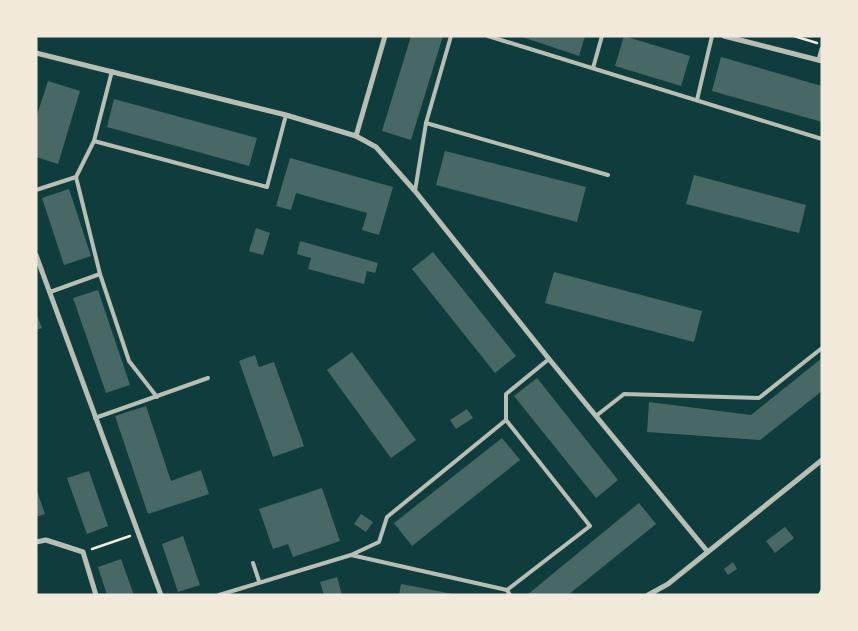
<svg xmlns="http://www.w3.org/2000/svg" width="858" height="631" font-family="'PT Sans',sans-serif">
	<rect width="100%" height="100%" fill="#0f3d3e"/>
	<g fill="#486865">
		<path d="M411,36H443L411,140L382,131Z"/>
		<path d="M519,36H585L579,56Z"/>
		<path d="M624,36L690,56L681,86L615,66Z"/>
		<path d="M721,57L822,86V122L712,91Z"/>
		<path d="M48,81L80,91L58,164L36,157V118Z"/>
		<path d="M114,99L257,138L249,166L107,127Z"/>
		<path d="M445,151L586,187L577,222L436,185Z"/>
		<path d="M290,158L393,187L379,235L362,230L367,213L296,193L291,210L276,206Z"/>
		<path d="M694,175L806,205L799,233L686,204Z"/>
		<path d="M69,189L91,256L64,265L42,198Z"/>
		<path d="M256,228L270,233L263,255L249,251Z"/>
		<path d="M300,241L378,263L375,273L367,271L364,284L308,269L311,258L297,254Z"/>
		<path d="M433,252L516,356L495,373L412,269Z"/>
		<path d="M554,272L702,311L694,342L545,303Z"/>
		<path d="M98,290L130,385L106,393L73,298Z"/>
		<path d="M36,313L42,328L36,330Z"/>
		<path d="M352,352L416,440L391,458L327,370Z"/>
		<path d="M255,355L259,367L274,362L304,446L273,457L239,361Z"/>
		<path d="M822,358V391L760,440L647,432L649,402L751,415Z"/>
		<path d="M537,378L618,480L596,498L514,396Z"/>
		<path d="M146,406L171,481L201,470L209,494L148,514L115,416Z"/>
		<path d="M467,409L473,418L456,429L450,420Z"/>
		<path d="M502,438L520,460L412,546L394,523Z"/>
		<path d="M89,471L108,526L87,534L67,478Z"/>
		<path d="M36,488L45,514L36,517Z"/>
		<path d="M322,488L340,541L293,557L288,544L273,549L259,509Z"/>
		<path d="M639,503L656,524L568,595H527Z"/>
		<path d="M361,514L373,522L366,532L354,524Z"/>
		<path d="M785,527L794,538L775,553L766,541Z"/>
		<path d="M183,536L200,585L178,592L162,544Z"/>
		<path d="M121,559L134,595H107L98,567Z"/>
		<path d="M733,562L737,569L728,575L724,569Z"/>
		<path d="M337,577L342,595H324L320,582Z"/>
		<path d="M401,584L453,594V595H399Z"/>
	</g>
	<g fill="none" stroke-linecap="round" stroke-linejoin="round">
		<g stroke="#f1e9da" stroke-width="2.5">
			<path d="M794,36L817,43"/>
			<path d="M92,549L130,536"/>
			<path d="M819,595L822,590"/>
		</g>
		<g stroke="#b8beb3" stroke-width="4">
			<path d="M488,36L822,139"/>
			<path d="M593,68L602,36"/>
			<path d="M112,71L94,141L76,177L100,274L129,361L157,397"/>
			<path d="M697,100L712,36"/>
			<path d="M426,123L608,175"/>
			<path d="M94,141L267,187L286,115"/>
			<path d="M36,190L76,177"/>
			<path d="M415,191L426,123L451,36"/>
			<path d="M50,292L100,274"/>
			<path d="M596,416L624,394L759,398L822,348"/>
			<path d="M95,418L208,378"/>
			<path d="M351,555L379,542L387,517L506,420"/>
			<path d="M253,563L259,581"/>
			<path d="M219,595L351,555L507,590"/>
			<path d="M510,595L507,590L590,526L506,420V394L549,359"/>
		</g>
		<g stroke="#b8beb3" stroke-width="5">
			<path d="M724,36L822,61"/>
			<path d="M36,53L286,115L356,136L376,147L415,191L549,359L707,551"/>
			<path d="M819,60L822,49"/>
			<path d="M356,136L385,36"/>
			<path d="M36,255L161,595"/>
			<path d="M36,542L46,540L83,552L96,595"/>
			<path d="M648,595L668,584L822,460"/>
		</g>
	</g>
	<rect width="858" height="631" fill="none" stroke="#f1e9da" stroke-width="75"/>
</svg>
